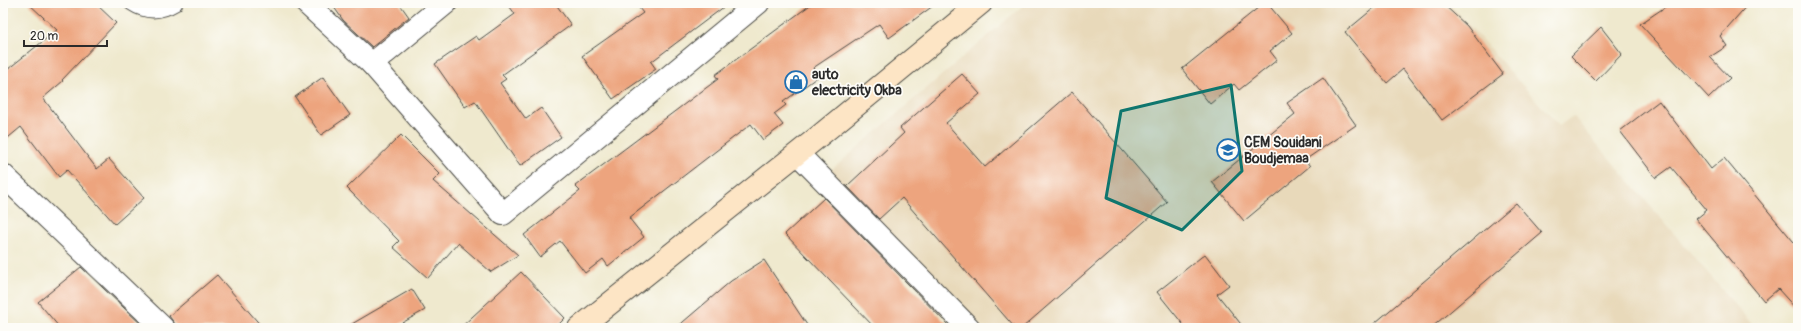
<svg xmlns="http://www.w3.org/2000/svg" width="1801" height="331" font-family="Pangolin,sans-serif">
	<rect width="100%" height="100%" fill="#fdfcf7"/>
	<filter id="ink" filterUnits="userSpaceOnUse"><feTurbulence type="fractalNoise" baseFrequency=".025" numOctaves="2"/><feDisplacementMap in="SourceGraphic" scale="8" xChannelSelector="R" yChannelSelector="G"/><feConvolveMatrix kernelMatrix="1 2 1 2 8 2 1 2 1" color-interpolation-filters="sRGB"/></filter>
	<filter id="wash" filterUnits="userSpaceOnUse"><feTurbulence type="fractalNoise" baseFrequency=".012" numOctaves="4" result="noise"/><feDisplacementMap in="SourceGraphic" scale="16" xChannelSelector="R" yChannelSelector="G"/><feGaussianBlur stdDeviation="0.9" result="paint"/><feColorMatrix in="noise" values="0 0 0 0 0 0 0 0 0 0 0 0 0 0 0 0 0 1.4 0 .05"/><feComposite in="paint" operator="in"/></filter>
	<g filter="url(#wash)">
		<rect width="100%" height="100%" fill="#efe9ce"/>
		<path fill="#e8d9ba" d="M1026,3H1449L1559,126L1573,116L1755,328H983L828,173Z"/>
		<g id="blocks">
			<g fill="#eda47e">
				<path d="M28,3H95L116,23L62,80L63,81L43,98L97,169L109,159L144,198L115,224L67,170L59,177L21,127L3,142V73L57,30Z"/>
				<path d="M331,3H399L409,17L372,47L343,20Z"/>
				<path d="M507,3H555L571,25L502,75L506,79L500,83L526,119L541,108L561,137L520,166L475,101L465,107L435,64L476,36L479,40L515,14Z"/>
				<path d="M635,3H729L651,62L656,69L613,99L582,56L643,13Z"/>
				<path d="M813,3H937L889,38L879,24L813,68L819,76L783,102L786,105L774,114L783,125L763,140L751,124L629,218L644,237L608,266L603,259L585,273L560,241L540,257L524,235L580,191L575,186L718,79L715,75Z"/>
				<path d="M1264,3H1267L1292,33L1270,51L1277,60L1239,90L1234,84L1210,104L1182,69Z"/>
				<path d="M1380,3H1442L1467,26L1503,74L1442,120L1403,69L1387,83L1345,32Z"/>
				<path d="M1671,3H1749L1720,36L1727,46L1710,57L1730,78L1709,98L1640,24Z"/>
				<path d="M1601,27L1622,54L1596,81L1571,56Z"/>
				<path d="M962,74L980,94L946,123L985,167L1072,92L1167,202L1022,328H1015L902,198L879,219L847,186L904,133L900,128Z"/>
				<path d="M323,77L350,115L321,135L295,97Z"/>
				<path d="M1323,78L1356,125L1305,160L1310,166L1244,221L1212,182L1295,114L1287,103Z"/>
				<path d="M1659,101L1711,169L1724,158L1798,247V311L1778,289L1764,301L1696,219L1707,210L1671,167L1656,178L1620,131Z"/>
				<path d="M401,135L440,174L433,181L518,255L491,272L458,243L428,278L393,247L399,241L347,188Z"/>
				<path d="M824,198L951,328H875L785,234Z"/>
				<path d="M1516,203L1542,233L1431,328H1369Z"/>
				<path d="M1205,254L1229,285L1217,294L1244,328H1186L1157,292Z"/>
				<path d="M764,260L809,328H676L731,281Z"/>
				<path d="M81,267L145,328H60L38,302Z"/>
				<path d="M521,272L565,318L555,328H460Z"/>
				<path d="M217,275L263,328H175V324L169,316Z"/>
				<path d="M412,289L425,310L393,328H345Z"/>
			</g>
		</g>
	</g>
	<g filter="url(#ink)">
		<use href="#blocks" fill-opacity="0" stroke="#484843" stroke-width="1"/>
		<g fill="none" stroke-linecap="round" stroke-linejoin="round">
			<g stroke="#484843" stroke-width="17">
				<path id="service" d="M132,3C147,13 160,12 175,3"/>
			</g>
			<g stroke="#484843" stroke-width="24">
				<g id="minor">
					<path d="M306,3L372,64"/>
					<path d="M446,3L372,64L503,214L758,3"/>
					<path d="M798,154L969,328"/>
					<path d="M3,175L163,328"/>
				</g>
			</g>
			<g stroke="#484843" stroke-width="24">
				<path id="secondary" d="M579,328L818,137L981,3"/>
			</g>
			<use href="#service" stroke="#fff" stroke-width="15"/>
			<use href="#minor" stroke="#fff" stroke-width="22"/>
			<use href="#secondary" stroke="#fde5c5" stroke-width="22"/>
		</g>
	</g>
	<path fill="#0f766e" fill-opacity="0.2" stroke="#0f766e" stroke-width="3" stroke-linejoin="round" d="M1231,85L1242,171L1182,230L1106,198L1121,111Z"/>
	<defs>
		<g id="shop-ring" transform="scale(1.15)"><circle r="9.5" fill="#fdfcf7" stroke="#1f6fb2" stroke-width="1.5"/><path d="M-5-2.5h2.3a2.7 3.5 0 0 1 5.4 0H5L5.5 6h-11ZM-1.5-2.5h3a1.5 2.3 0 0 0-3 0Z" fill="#1f6fb2"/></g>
		<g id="school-ring" transform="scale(1.15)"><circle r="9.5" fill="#fdfcf7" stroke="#1f6fb2" stroke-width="1.5"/><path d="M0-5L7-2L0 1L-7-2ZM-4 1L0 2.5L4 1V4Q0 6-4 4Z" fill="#1f6fb2"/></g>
	</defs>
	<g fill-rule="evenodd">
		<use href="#shop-ring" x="796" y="82"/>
		<use href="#school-ring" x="1228" y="150"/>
	</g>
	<g text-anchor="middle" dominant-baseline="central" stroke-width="3.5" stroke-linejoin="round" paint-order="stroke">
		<g font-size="14" font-weight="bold" fill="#2b2b2b" stroke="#fdfcf7" text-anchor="start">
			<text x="812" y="74">auto<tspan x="812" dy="16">electricity Okba</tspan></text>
			<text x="1244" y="142">CEM Souidani<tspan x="1244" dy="16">Boudjemaa</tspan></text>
		</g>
	</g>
	<rect width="1801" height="331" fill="none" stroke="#fdfcf7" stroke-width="16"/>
	<path d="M24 40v6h83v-6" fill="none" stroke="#2b2b2b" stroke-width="2"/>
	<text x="30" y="40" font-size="12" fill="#2b2b2b" stroke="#fdfcf7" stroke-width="3" paint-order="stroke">20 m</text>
</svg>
